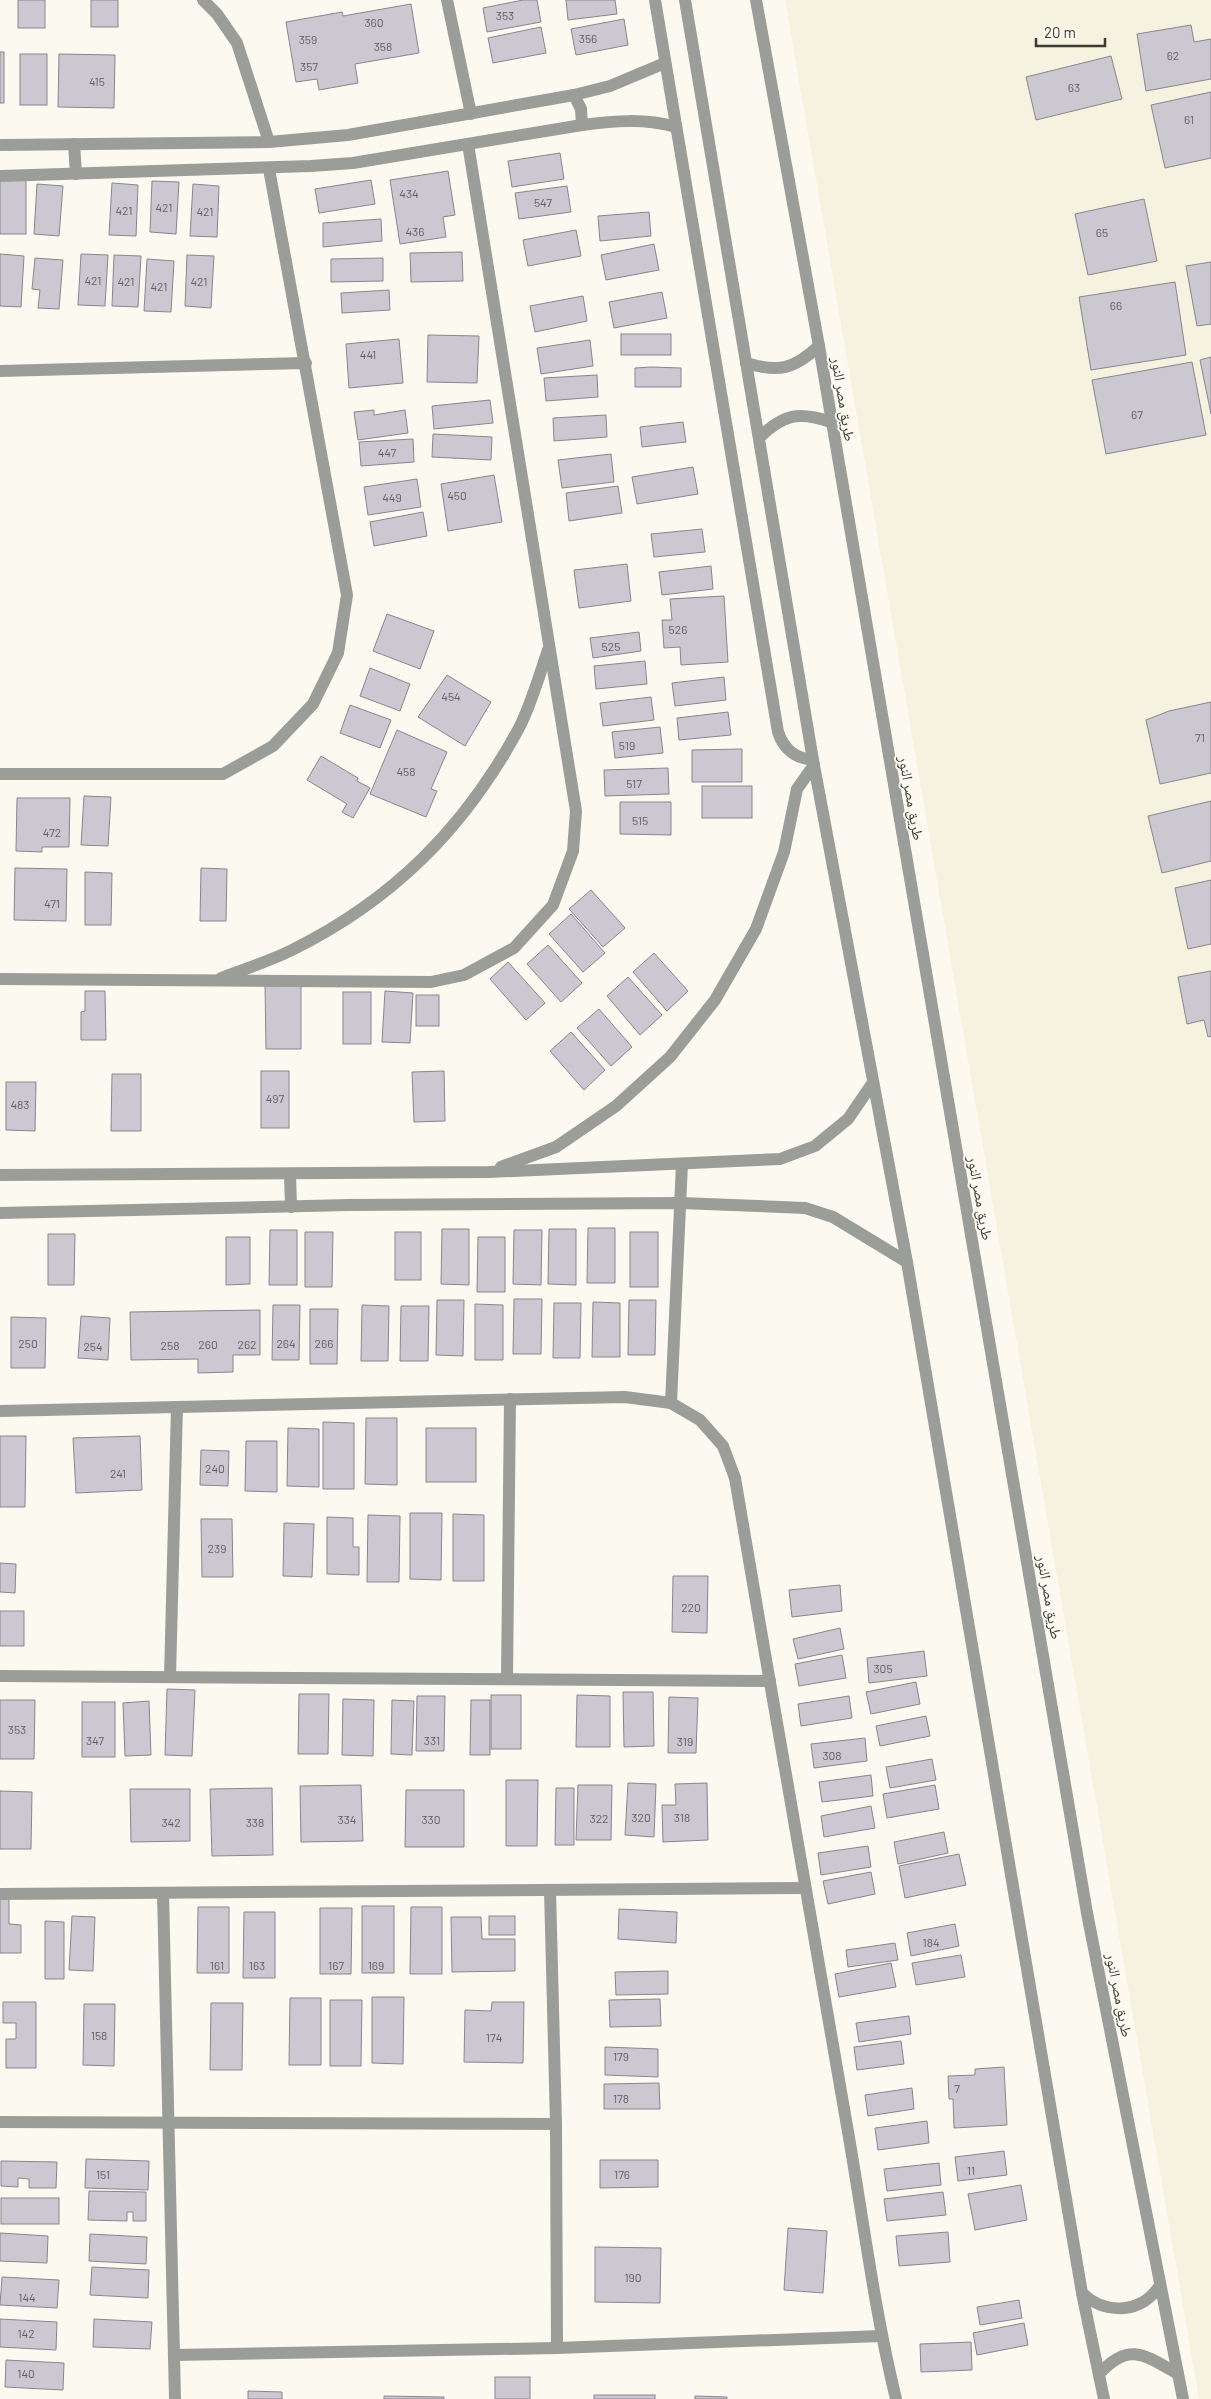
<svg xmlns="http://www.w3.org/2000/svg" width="1211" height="2399" font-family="Barlow,'Noto Naskh Arabic',sans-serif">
	<rect width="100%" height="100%" fill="#fcfaf0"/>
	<path fill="#f5f2e0" d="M785,0H1211V2399H1199Z"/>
	<g fill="#ccc8d1" stroke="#89858e">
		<rect x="18" y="0" width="27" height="28"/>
		<rect x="91" y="0" width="27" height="27"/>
		<path d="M523,0H537L541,22L487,32L483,8Z"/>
		<path d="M566,0H615L617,14L568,20Z"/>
		<path d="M411,4L419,53L355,64L358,83L319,90L317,79L296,82L286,22L342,12L343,16Z"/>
		<path d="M624,19L628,45L576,55L571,29Z"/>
		<path d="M1191,25L1194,42L1211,39V79L1146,91L1137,34Z"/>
		<path d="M541,27L546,53L493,63L488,38Z"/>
		<rect x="0" y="52" width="4" height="51"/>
		<rect x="20" y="54" width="27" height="51"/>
		<path d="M59,54L115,55L114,108L58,107Z"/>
		<path d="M1111,56L1122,99L1036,120L1026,77Z"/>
		<path d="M1211,92V158L1165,168L1151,105Z"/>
		<path d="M560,153L564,179L512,187L508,161Z"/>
		<path d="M448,171L455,215L443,217L446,237L400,244L390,180Z"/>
		<rect x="0" y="179" width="26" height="55"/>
		<path d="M371,180L375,204L319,213L315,189Z"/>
		<path d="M152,181L179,182L176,234L150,232Z"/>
		<path d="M112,183L138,185L136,236L109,235Z"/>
		<path d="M37,184L63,186L59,236L34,234Z"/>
		<path d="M193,184L219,186L217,237L190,236Z"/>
		<path d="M567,186L571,212L519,219L515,193Z"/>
		<path d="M1144,199L1157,261L1088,275L1075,214Z"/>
		<path d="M649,212L651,236L600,241L598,216Z"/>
		<path d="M381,219L382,241L323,247V223Z"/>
		<path d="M576,230L581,256L528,266L523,240Z"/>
		<path d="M654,244L659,270L606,280L601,255Z"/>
		<path d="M462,252L463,281L411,282L410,253Z"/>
		<path d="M0,254L24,256L21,307L0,306Z"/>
		<path d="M81,254L108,255L105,306L78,305Z"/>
		<path d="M114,255L141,256L138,307L112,306Z"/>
		<path d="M187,255L214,256L211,308L185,306Z"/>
		<path d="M35,258L63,260L59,309L38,308L40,290L32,289Z"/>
		<path d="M383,258V281L331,282V259Z"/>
		<path d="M147,259L174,261L171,312L144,311Z"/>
		<path d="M1211,262V324L1197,326L1186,266Z"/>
		<path d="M1175,282L1186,355L1091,370L1079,297Z"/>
		<path d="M389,290L390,310L342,313L341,293Z"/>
		<path d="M662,292L667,318L614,328L609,302Z"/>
		<path d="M583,296L587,321L535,332L530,306Z"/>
		<rect x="621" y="334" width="50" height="21"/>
		<path d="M428,335L479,336L477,383L427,382Z"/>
		<path d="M399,339L403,383L349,388L346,344Z"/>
		<path d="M590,340L593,366L541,374L537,348Z"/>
		<path d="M1211,357V414L1200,360Z"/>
		<path d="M1192,362L1206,435L1106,454L1092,380Z"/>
		<path d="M651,367L681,368V387H635V368Z"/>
		<path d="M597,375L598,397L546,401L544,378Z"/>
		<path d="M490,400L493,423L434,429L432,406Z"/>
		<path d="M374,410V415L405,410L408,433L358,440L354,412Z"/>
		<path d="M606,415L607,437L554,441L553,418Z"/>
		<path d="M683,422L686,442L642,447L640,427Z"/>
		<path d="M433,434L492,437L491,460L432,457Z"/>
		<path d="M413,439L414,462L361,466L359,442Z"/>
		<path d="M611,454L614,482L562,488L558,460Z"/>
		<path d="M693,467L698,494L637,504L632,477Z"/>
		<path d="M494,475L502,522L448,531L441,484Z"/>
		<path d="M417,479L421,507L368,515L364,487Z"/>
		<path d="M618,486L622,513L569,521L566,493Z"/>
		<path d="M423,512L427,536L374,546L370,522Z"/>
		<path d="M702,529L705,552L654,557L651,534Z"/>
		<path d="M627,564L631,601L579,608L574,570Z"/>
		<path d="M711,566L713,589L662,595L659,572Z"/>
		<path d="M724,596L728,662L681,665L680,647L664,648L662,620H672L670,599Z"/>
		<path d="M387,614L434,631L420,669L373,651Z"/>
		<path d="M639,632L641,651L593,658L590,638Z"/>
		<path d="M645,661L647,684L596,689L594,666Z"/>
		<path d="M370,668L410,684L400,711L360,696Z"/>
		<path d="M447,675L491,702L465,746L418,717Z"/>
		<path d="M724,677L726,700L675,706L672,683Z"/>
		<path d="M651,697L654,720L603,726L600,703Z"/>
		<path d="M1211,702V773L1160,784L1146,720L1169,711Z"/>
		<path d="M350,705L391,720L380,748L340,733Z"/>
		<path d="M728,712L731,735L679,740L677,718Z"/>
		<path d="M660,727L663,753L615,758L612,732Z"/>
		<path d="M397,730L447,752L431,789L437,791L426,817L370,794Z"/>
		<path d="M742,749V782H692V750Z"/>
		<path d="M321,756L358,778L357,781L370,788L353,818L342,812L347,804L307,780Z"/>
		<path d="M668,768L669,794L605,796L604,770Z"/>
		<rect x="702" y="786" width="50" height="32"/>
		<path d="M84,796L111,797L108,846L81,845Z"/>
		<path d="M17,798H70L69,847H42V852L16,851Z"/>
		<path d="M1211,801V861L1162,873L1148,816Z"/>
		<path d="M620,802H671V835L620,834Z"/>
		<path d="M15,868L67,869L66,921L14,920Z"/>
		<path d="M201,868L227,869L226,921H200Z"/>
		<path d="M85,872L112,873L111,925H85Z"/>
		<path d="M1211,880V944L1188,949L1175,888Z"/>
		<path d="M591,890L625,928L603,947L569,909Z"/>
		<path d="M571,914L605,953L583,972L549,934Z"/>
		<path d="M548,945L582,983L561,1002L527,964Z"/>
		<path d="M654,953L688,991L667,1011L633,972Z"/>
		<path d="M508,962L545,1003L526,1020L490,979Z"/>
		<path d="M1211,971V1036L1208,1037L1204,1020L1187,1024L1178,977Z"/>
		<path d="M628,977L662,1015L640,1035L607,996Z"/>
		<path d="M265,985H301V1049H266Z"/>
		<path d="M85,991H105L106,1040H81V1012L85,1011Z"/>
		<path d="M385,991L413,993L410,1043L382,1042Z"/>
		<rect x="343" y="992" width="28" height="52"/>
		<rect x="416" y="995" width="23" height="31"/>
		<path d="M599,1009L632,1047L611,1066L577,1028Z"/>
		<path d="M571,1032L605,1070L584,1090L550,1051Z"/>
		<rect x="261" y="1071" width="28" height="57"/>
		<path d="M444,1071L445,1121L414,1122L412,1072Z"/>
		<path d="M112,1074H141V1131H111Z"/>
		<path d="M6,1082H36L35,1131L6,1130Z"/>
		<path d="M588,1228H615V1283H587Z"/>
		<path d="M442,1229H469V1285L441,1284Z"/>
		<path d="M549,1229H576V1285L548,1284Z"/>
		<path d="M270,1230H297V1285H269Z"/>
		<path d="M514,1230H542L541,1285L513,1284Z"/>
		<path d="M305,1232H333L332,1287H305Z"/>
		<rect x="395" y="1232" width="26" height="48"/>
		<rect x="630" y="1232" width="28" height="55"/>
		<path d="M48,1234H75L74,1285H48Z"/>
		<path d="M226,1237H250V1284L226,1285Z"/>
		<path d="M478,1237H505V1292H477Z"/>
		<path d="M514,1299H542L541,1354H513Z"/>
		<path d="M437,1300H464L463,1356L436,1355Z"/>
		<path d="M629,1300H656L655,1355H628Z"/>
		<path d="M593,1302L620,1303V1357H592Z"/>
		<path d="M554,1303H581L580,1358H553Z"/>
		<path d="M475,1304L503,1305V1360H475Z"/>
		<path d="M273,1305H300L299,1360H272Z"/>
		<path d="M362,1305L389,1306L388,1361H361Z"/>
		<path d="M401,1306H429L428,1361H400Z"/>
		<path d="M310,1309H338L337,1364H310Z"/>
		<path d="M260,1310V1355H233V1372L198,1373V1359L131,1360L130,1312Z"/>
		<path d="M81,1316L110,1318L108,1360L78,1358Z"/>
		<path d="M11,1317L46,1318L45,1368H11Z"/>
		<path d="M366,1418H397V1485L365,1484Z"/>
		<path d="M323,1422L354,1423V1489H323Z"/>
		<path d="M288,1428L319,1429V1487L287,1486Z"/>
		<rect x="426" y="1428" width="50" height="54"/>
		<path d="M0,1436H26L25,1507H0Z"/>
		<path d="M140,1436L142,1490L76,1493L73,1438Z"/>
		<path d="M246,1441H277V1492L245,1491Z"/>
		<path d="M201,1450L229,1451L228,1486L200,1485Z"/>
		<path d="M410,1513H442L441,1580L410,1579Z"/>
		<path d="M453,1514L484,1515V1581H453Z"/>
		<path d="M368,1515L400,1516L399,1582H367Z"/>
		<path d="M327,1517L353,1518V1547H359V1575L327,1574Z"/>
		<path d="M201,1519H232L233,1577H202Z"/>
		<path d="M284,1523L314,1524L312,1577L283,1576Z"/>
		<path d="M0,1563L16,1564L15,1593L0,1592Z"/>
		<path d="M673,1576H708L707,1633L672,1632Z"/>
		<path d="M840,1585L842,1611L792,1617L789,1590Z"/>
		<rect x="0" y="1611" width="24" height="35"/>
		<path d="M840,1628L844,1649L798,1659L793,1639Z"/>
		<path d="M924,1651L927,1676L869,1683L867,1658Z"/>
		<path d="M842,1655L846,1678L799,1686L795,1664Z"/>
		<path d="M916,1682L920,1704L871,1714L866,1692Z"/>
		<path d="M167,1689L195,1690L192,1756L165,1755Z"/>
		<path d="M623,1692H653L654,1746L624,1747Z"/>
		<path d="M299,1694H329L328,1754H298Z"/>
		<rect x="491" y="1695" width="30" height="54"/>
		<path d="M577,1695L610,1696V1747H576Z"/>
		<path d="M417,1696H445L444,1751H416Z"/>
		<path d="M849,1696L852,1718L801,1726L798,1704Z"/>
		<path d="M669,1697L698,1698L696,1753H668Z"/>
		<path d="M343,1699L374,1700L373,1756L342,1755Z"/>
		<path d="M0,1700H35L34,1759H0Z"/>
		<path d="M392,1700L414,1701L412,1755L391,1754Z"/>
		<path d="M471,1700H490V1755H470Z"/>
		<path d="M149,1701L151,1755L125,1756L123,1703Z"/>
		<rect x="82" y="1702" width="33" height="55"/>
		<path d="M926,1716L930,1736L880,1746L876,1726Z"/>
		<path d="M865,1738L867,1761L814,1768L811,1744Z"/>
		<path d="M932,1759L936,1780L890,1788L886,1767Z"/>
		<path d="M871,1775L873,1796L822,1802L819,1782Z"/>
		<path d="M506,1780H538L537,1846H506Z"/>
		<path d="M628,1783L656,1784L654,1837L625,1835Z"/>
		<path d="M707,1783L708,1840L663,1842L662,1805H676L675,1784Z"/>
		<path d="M361,1785L363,1841L301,1842L300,1786Z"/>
		<path d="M578,1785H612L611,1840H576Z"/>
		<path d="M935,1785L939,1809L887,1818L883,1794Z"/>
		<path d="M272,1788L273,1855L212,1856L210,1789Z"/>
		<path d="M556,1788H574V1845H555Z"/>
		<path d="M130,1789H190V1841L131,1842Z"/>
		<path d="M406,1790H464V1847H405Z"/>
		<path d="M0,1791L32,1792L31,1849H0Z"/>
		<path d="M871,1806L875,1828L824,1837L821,1816Z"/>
		<path d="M944,1832L948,1853L898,1864L894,1842Z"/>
		<path d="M868,1846L871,1867L821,1875L818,1853Z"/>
		<path d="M959,1854L966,1885L905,1898L899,1866Z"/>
		<path d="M871,1872L875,1894L828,1904L823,1881Z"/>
		<path d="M0,1895L9,1896V1924L21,1925V1953H0Z"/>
		<rect x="362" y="1906" width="32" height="67"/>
		<path d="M198,1907H229V1973H197Z"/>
		<path d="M411,1907H442V1974H410Z"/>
		<path d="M320,1908H352L351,1974H320Z"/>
		<path d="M619,1909L677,1912L676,1943L618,1939Z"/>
		<path d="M244,1912H275V1978H243Z"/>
		<path d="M72,1916L95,1917L93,1971L69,1970Z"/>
		<rect x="489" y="1916" width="26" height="19"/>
		<path d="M451,1917H481L482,1939H515V1971L452,1972Z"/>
		<path d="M45,1921L64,1922V1979H45Z"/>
		<path d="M955,1924L959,1946L911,1956L907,1933Z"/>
		<path d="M895,1943L898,1960L848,1967L846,1950Z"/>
		<path d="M961,1955L965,1977L916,1985L912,1963Z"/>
		<path d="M891,1963L896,1987L839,1997L835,1974Z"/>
		<path d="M668,1971V1994L616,1995L615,1972Z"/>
		<path d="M372,1997H404L403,2064L372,2063Z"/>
		<path d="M290,1998H321V2065H289Z"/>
		<path d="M660,1999L661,2026L610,2027L609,2000Z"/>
		<path d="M330,2000H362L361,2066H330Z"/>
		<path d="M3,2002H36V2068H6V2039H16V2023H3Z"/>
		<path d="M492,2002H524L523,2063L464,2062L465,2010L491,2011Z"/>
		<path d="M211,2003H243L242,2070H210Z"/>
		<path d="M84,2004H115L114,2066L83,2065Z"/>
		<path d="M909,2016L911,2034L859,2042L856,2023Z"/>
		<path d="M901,2041L904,2064L857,2070L854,2047Z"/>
		<path d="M605,2047L658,2049V2077L605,2075Z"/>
		<path d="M1004,2067L1007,2125L954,2128L953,2099H949L948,2076L975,2075V2069Z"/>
		<path d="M659,2083L660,2109H604V2084Z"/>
		<path d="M912,2088L914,2109L868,2116L865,2095Z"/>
		<path d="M927,2121L929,2143L878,2150L875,2128Z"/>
		<path d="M1004,2151L1007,2175L958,2181L955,2157Z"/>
		<path d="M86,2159L149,2161L148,2190L85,2188Z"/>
		<path d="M600,2160H658V2187L600,2188Z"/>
		<path d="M1,2161L57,2162L56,2188H29V2179L18,2178V2187L1,2186Z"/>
		<path d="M939,2163L941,2185L887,2191L884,2169Z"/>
		<path d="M1021,2185L1027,2220L975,2230L968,2194Z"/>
		<path d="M89,2191L146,2192V2221H133V2212H127V2221L88,2220Z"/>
		<path d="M943,2192L946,2215L887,2221L884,2199Z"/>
		<rect x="1" y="2198" width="58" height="26"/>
		<path d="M788,2228L827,2231L823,2293L784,2290Z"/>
		<path d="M948,2232L950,2262L899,2266L896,2236Z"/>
		<path d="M0,2233L48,2236L47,2263L0,2261Z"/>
		<path d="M90,2234L147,2237L146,2264L89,2261Z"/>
		<path d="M595,2247L661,2248L660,2303L595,2302Z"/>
		<path d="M92,2267L149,2270L148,2298L90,2295Z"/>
		<path d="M2,2277L59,2280L57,2308L0,2305Z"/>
		<path d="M1019,2300L1022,2318L980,2325L977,2307Z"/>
		<path d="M0,2319L57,2322L56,2350L0,2347Z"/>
		<path d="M94,2319L152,2322L150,2349L93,2347Z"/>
		<path d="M1024,2323L1028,2345L977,2355L973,2333Z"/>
		<path d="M971,2342L972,2370L921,2372L920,2344Z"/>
		<path d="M6,2360L64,2363L63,2390L5,2387Z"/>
		<rect x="495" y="2377" width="35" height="22"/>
		<path d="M248,2391L282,2392V2399H248Z"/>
		<rect x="594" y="2395" width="61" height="4"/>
		<path d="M384,2396L444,2397V2399H384Z"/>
		<path d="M695,2396L727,2397V2399H695Z"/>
	</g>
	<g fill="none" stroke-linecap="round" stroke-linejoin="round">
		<g stroke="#9b9d99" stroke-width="12">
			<path d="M203,0L217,14L237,43L269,142"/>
			<path d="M447,0L471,114"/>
			<path d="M655,0L778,732C784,750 795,758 813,760"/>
			<path d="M685,0L813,760L907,1262L1082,2293L1104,2399"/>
			<path d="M756,0L819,346L1087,1913L1183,2399"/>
			<path d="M574,95L581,109L582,125"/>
			<path d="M74,144L76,174"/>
			<path d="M0,145L269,142L348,135L574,95L610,86L665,63"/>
			<path d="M0,176L311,166L353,163L582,125C613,121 645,118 676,127"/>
			<path d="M746,363C779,373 794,369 819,346"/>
			<path d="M0,371L306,363"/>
			<path d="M759,438C783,414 799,411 831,422"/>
			<path d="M0,774H223L273,746L313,704L338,653L347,595L269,169"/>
			<path d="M221,978C245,969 270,961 292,950C393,900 465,828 519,728C531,705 539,676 548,650"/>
			<path d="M0,979L431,982L464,975L514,948L553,905L573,851L576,811L468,144"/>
			<path d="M501,1167L556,1147L616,1106L670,1057L715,1000L756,929L784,852L797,789L814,765"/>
			<path d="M290,1174L291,1207"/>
			<path d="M0,1175L489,1172L780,1159L815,1146L848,1119L872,1084"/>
			<path d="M0,1213L349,1205L681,1203L805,1208L833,1217L907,1262"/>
			<path d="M671,1403L682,1164"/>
			<path d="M0,1411L625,1397L671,1403L700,1420L723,1446L735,1478C772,1694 808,1910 847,2126C863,2217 874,2309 896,2399"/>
			<path d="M0,1676L770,1681"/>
			<path d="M170,1677L177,1407"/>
			<path d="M507,1678L510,1399"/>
			<path d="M550,1890L556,2124L557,2348"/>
			<path d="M163,1893L175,2399"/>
			<path d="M0,1894L804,1888"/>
			<path d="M0,2122L556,2124"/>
			<path d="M1082,2293C1106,2316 1143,2313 1160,2285"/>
			<path d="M174,2355L557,2348L881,2336"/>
			<path d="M1099,2374C1129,2341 1145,2355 1178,2374"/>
		</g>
	</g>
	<g text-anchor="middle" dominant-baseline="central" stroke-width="4" stroke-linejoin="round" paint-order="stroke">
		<g font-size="12" fill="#605e5e">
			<text x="505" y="15">353</text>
			<text x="374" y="22">360</text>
			<text x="588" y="38">356</text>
			<text x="308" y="39">359</text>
			<text x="383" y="46">358</text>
			<text x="1173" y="55">62</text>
			<text x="309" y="66">357</text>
			<text x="97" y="81">415</text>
			<text x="1074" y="87">63</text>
			<text x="1189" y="119">61</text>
			<text x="409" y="193">434</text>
			<text x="543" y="202">547</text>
			<text x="164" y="207">421</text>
			<text x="124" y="210">421</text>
			<text x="205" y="211">421</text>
			<text x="415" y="231">436</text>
			<text x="1102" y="232">65</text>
			<text x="93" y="280">421</text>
			<text x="126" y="281">421</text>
			<text x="199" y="281">421</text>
			<text x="159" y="286">421</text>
			<text x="1116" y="305">66</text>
			<text x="368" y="354">441</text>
			<text x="1137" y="414">67</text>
			<text x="387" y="452">447</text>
			<text x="457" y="495">450</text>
			<text x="392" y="497">449</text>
			<text x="678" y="629">526</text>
			<text x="611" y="646">525</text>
			<text x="451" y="696">454</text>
			<text x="1200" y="737">71</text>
			<text x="627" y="745">519</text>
			<text x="406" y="771">458</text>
			<text x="634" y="783">517</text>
			<text x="640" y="820">515</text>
			<text x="52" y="832">472</text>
			<text x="52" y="903">471</text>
			<text x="275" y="1098">497</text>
			<text x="20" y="1104">483</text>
			<text x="28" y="1343">250</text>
			<text x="286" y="1343">264</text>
			<text x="324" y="1343">266</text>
			<text x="208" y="1344">260</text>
			<text x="247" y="1344">262</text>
			<text x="170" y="1345">258</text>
			<text x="93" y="1346">254</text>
			<text x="215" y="1468">240</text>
			<text x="118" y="1473">241</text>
			<text x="217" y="1548">239</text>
			<text x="691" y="1607">220</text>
			<text x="883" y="1668">305</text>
			<text x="17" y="1729">353</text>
			<text x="95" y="1740">347</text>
			<text x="432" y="1740">331</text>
			<text x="685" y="1741">319</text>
			<text x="832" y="1755">308</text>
			<text x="641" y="1817">320</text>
			<text x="682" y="1817">318</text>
			<text x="599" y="1818">322</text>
			<text x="347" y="1819">334</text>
			<text x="431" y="1819">330</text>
			<text x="171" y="1822">342</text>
			<text x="255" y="1822">338</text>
			<text x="931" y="1942">184</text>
			<text x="217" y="1965">161</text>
			<text x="257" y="1965">163</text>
			<text x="336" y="1965">167</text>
			<text x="376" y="1965">169</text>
			<text x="99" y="2035">158</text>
			<text x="494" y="2037">174</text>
			<text x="621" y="2056">179</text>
			<text x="957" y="2088">7</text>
			<text x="621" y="2098">178</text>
			<text x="971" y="2170">11</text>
			<text x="103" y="2174">151</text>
			<text x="622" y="2174">176</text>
			<text x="633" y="2277">190</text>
			<text x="27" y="2297">144</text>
			<text x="26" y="2333">142</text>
			<text x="26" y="2373">140</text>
		</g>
		<g font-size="15" fill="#3c3b37" stroke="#fcfaf0">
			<text transform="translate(844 399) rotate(81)">طريق مصر النور</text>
			<text transform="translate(912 798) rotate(80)">طريق مصر النور</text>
			<text transform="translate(981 1198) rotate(80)">طريق مصر النور</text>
			<text transform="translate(1050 1597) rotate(80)">طريق مصر النور</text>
			<text transform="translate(1120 1995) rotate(79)">طريق مصر النور</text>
		</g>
	</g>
	<path d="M1036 38v8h69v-8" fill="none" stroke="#3c3b37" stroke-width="2.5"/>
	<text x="1044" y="38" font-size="15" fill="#3c3b37" stroke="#fcfaf0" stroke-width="4" paint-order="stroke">20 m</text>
</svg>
